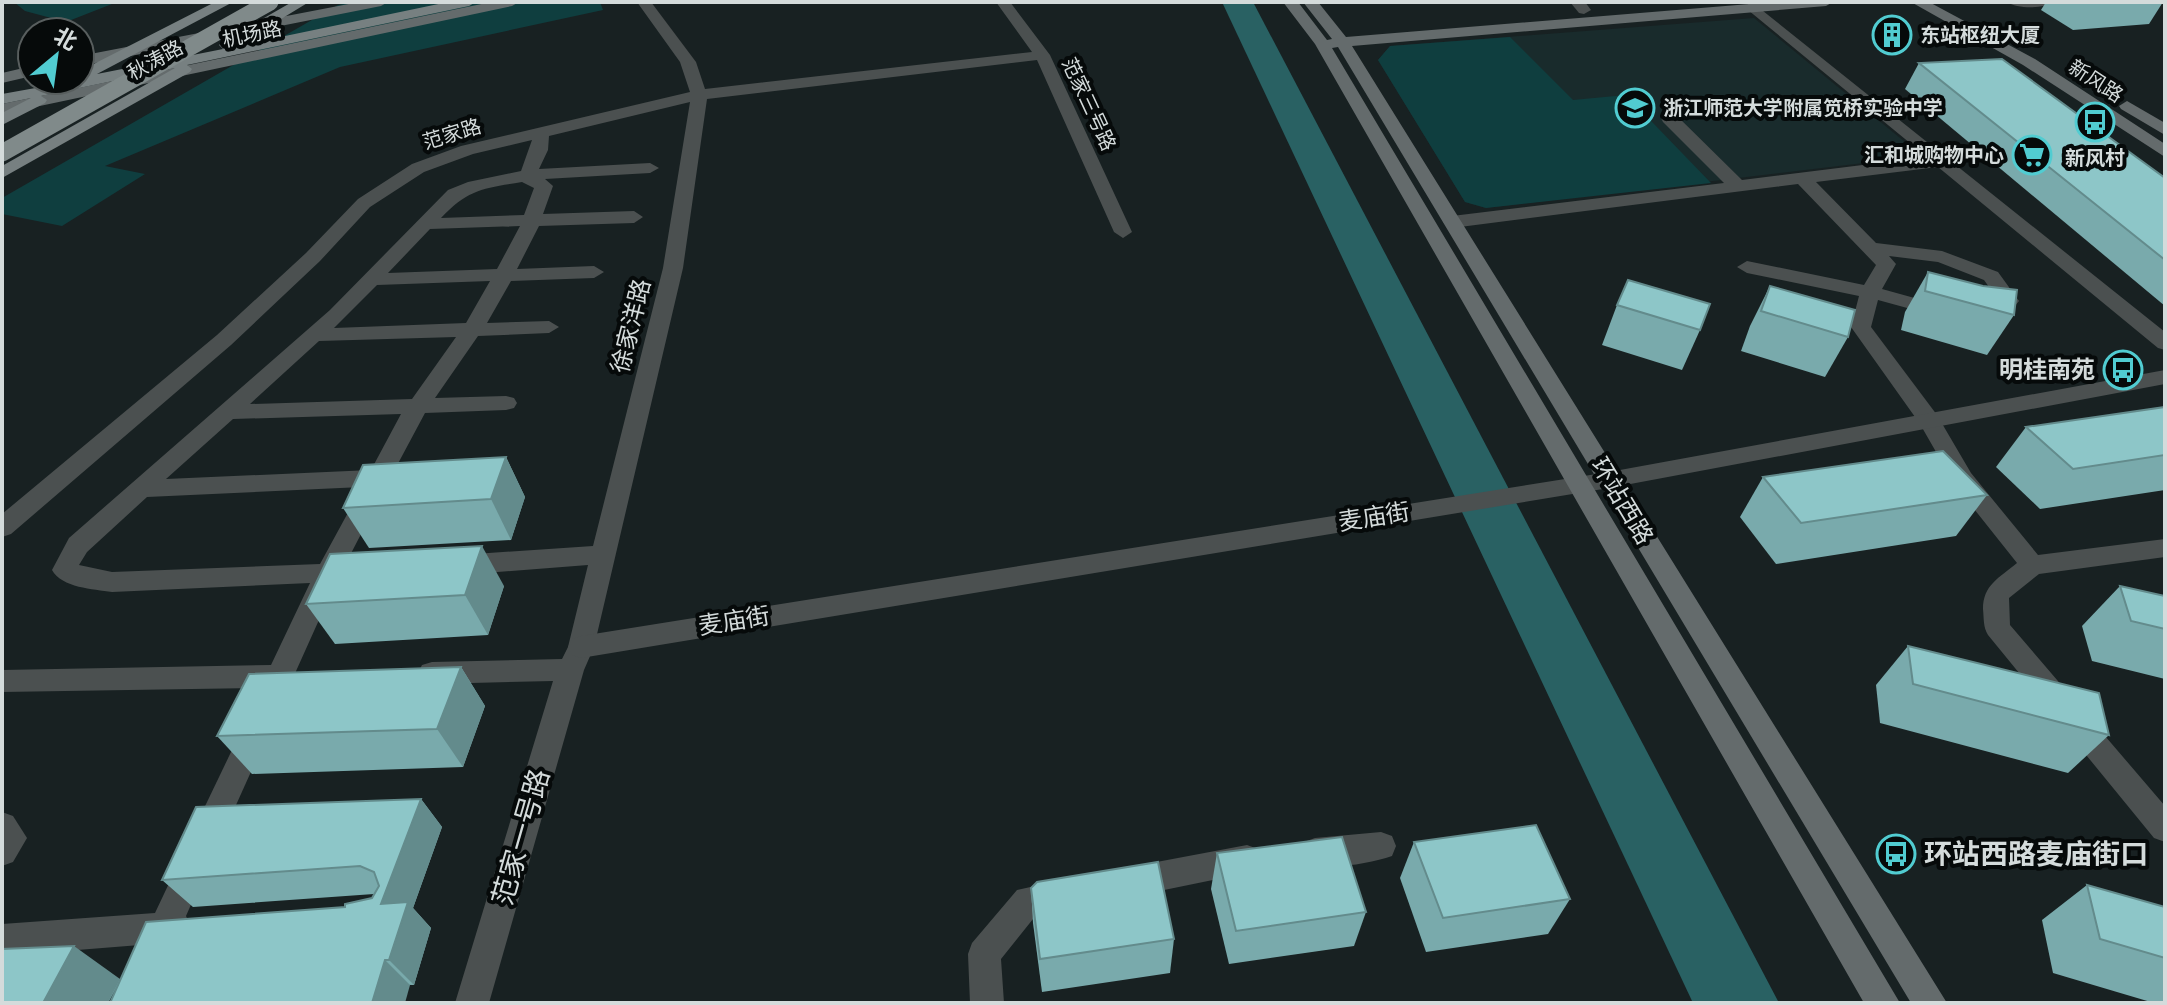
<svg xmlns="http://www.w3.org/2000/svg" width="2167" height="1005" font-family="Rubik,'Noto Sans SC',sans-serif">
	<rect width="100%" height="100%" fill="#182122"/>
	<path fill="#192b2c" d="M1754,18L1922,156L1486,208L1465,202L1378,60L1390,46Z"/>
	<g fill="#0f3e3f">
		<path d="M14,2H117L66,22L25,11Z"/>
		<path d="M354,2H600L603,10L340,67L105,166L145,174L62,226L2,214V198L338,5Z"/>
		<path d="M1510,37L1573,100L1626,95L1711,183L1486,208L1465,202L1378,60L1390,46Z"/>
	</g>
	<path fill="#296163" d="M1222,2H1253L1779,1003H1693Z"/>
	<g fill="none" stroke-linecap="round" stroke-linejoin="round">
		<g fill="#4b5050" fill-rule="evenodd">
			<path d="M637,2H651L696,62L705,89L1032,52L996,2H1010L1050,55L1132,232L1123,238L1114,232L1037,60L707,99L683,268L594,647L584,670L489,1003H455L553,681L432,684L422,681L418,673L422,665L432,662L562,659L568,647L588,565L460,575L451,572L447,565L451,558L460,555L593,546L663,268L690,102L549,136L548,150L539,169L650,163L659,168L650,173L545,179L553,186L543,214L634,211L643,217L634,223L539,226L517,269L594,266L604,272L594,278L511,281L487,323L549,321L559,327L549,333L478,336L435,398L506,396L514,398L517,403L514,408L506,410L425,413L394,471L400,478L396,484L386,486L346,563L360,565L364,572L360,579L336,582L279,709L269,713L259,709L255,701L261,688L2,692V670L271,665L310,583L112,592C93,589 62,588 52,570L69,538L330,310L448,190L468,182L521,171L532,140L473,154L424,172L370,207L320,261L231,345L11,534L2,537V514L217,335L306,253L358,199L412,164L461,146L690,92L680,62ZM522,182L534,188L524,215L441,218C468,189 484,188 522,182ZM520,226L497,269L388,273L430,229ZM490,281L466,323L334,328L377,285ZM456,337L412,399L250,404L319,341ZM401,414L371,470L166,479L233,419ZM362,487L320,564L112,572L79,565L87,552L147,497Z"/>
			<path d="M1570,2H1585L1591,10L1584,14L1579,13Z"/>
			<path d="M1753,3L2165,332V350L2158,348L1938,167L1816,182L1876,243L1942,251L1998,272L2019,301L2005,318H1991L1988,314L1999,301L1984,280L1938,262L1889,256L1896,264L1882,289L1947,307L1950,311L1940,317L1878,300L1871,327L1937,415L1971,473L2038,555L2165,539V557L2039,574L2009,598L2010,625L2165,806V842L2154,838L1988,635C1983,627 1984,619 1983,609C1983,585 1999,578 2017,563L1955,485L1920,424L1851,327L1859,296L1747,273L1737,267L1747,261L1864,285L1876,265L1798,184L1452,228L1443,222L1452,216L1724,183L1663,122L1661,118L1663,114H1675L1742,180L1927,157L1748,10V4Z"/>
			<path d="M254,722L264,725L268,734L218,845L207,849L196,845L192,835L196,825L244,725Z"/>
			<path d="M2,812L13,816L27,838L13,862L2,866Z"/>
			<path d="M1381,832L1392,836L1396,846L1392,856C1369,864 1327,871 1304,862L1300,852L1304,842L1315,838Z"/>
			<path d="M1247,845L1258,849L1262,859L1258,869L1247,873L1130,897L1119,892L1114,882L1119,872L1130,867Z"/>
			<path d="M192,854L203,858L207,868L186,916L191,927L186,938L174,943L147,1003H113L140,945L2,956V924L155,913L181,858Z"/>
			<path d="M1062,880L1073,884L1078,895L1073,906L1037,914L1001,959L1004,1003H970L968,954L972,943L1017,890Z"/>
		</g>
		<g fill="#4b5050" fill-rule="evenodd">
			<path d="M2007,2H2054C2044,9 2017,9 2007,2Z"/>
			<path d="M2165,370V384L1609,488L581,658L572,655L568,647L572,639L581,636L1609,472Z"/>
		</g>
		<g fill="#646b6c" fill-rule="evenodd">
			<path d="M359,2H388L381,6L80,66V56Z"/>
			<path d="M491,2H519L512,6L2,114V104Z"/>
			<path d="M1283,2H1298L1327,40L1332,39L1303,2H1318L1346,37L1774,2H1833L1826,6L1352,46L1947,1003H1911L1338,47L1332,48L1900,1003H1864L1315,44Z"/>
			<path d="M1911,2H1929L2035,59L2165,144V157L2023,65Z"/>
			<path d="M32,66V76L2,83V73Z"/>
			<path d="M2127,101L2165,123V135L2121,109L2119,106Z"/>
		</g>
		<path fill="#778081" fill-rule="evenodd" d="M215,2H233L97,74L223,49L219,45L222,42L292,2H309L237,46L448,2H476L469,6L187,65L192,69L190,72L2,178V166L175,68L41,96L47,100L45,103L2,125V113L31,98L2,104V94L80,80V71Z"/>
		<path stroke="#808a8a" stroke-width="17" d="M2,153L270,2"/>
	</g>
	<g fill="#79aaac">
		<path d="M2046,2H2163L2149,24L2073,30L2041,10Z"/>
		<path d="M1919,63L2165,178V306L1905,89Z"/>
		<path d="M1928,272L2014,315L1987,355L1901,330L1905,312Z"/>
		<path d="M1770,286L1848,337L1825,377L1741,351L1750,326Z"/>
		<path d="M1617,305L1700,330L1682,370L1602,345Z"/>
		<path d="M2165,407V490L2040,509L1996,467L2026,427Z"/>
		<path d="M506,457L525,497L511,540L369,548L343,508Z"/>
		<path d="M1763,477L1987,495L1956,536L1776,564L1740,517Z"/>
		<path d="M504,586L488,635L335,644L306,604Z"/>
		<path d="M2120,586L2165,596V679L2092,661L2082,626Z"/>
		<path d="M1908,646L2109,735L2068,773L1880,723L1876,685Z"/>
		<path d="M461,667L485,706L463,767L252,774L217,736Z"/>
		<path d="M421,799L442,827L413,908L431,928L414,985L120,981L108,1003H2L120,979L372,898L374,894L193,907L162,880Z"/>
		<path d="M1414,842L1570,899L1548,934L1426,952L1400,878Z"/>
		<path d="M1217,853L1366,912L1354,946L1229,964L1211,889Z"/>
		<path d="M2087,885L2165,907V1003H2154L2053,973L2042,920Z"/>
		<path d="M1031,888L1174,939L1170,973L1042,992L1033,923Z"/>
	</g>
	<g fill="#638b8c">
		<path d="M506,457L525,497L511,540L491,499Z"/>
		<path d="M482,546L504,586L488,635L465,595Z"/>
		<path d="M461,667L485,706L463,767L437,729Z"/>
		<path d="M421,799L442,827L413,908L431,928L414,985L389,960L381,904Z"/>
		<path d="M74,946L120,979L108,1003H43Z"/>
		<path d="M385,960L410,985L405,1003H372Z"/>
	</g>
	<g fill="#8dc6c8" stroke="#638b8c" stroke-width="2">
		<path d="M2002,59L2165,178V260L1919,63Z"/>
		<path d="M1928,272L1983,286L2017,290L2014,315L1925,291Z"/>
		<path d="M1628,280L1710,304L1700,330L1617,305Z"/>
		<path d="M1770,286L1855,310L1848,337L1761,311Z"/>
		<path d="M2165,407V455L2073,469L2026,427Z"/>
		<path d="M1943,451L1987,495L1801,523L1763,477Z"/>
		<path d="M506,457L491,499L343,508L363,465Z"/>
		<path d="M482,546L465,595L306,604L330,554Z"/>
		<path d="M2120,586L2165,596V629L2131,621Z"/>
		<path d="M1908,646L2099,693L2109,735L1913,684Z"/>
		<path d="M461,667L437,729L217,736L249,674Z"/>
		<path d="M421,799L381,904L408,902L389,960H385L372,1003H110L146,922L345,907V904L372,898L379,886L374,872L360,866L162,880L196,807Z"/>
		<path d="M1536,825L1570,899L1443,918L1414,842Z"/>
		<path d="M1342,837L1366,912L1236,931L1217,853Z"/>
		<path d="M1158,862L1174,939L1040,959L1031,888L1037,882Z"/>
		<path d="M2087,885L2165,907V958L2100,939Z"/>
		<path d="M74,946L43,1003H2V949Z"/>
	</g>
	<defs>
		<g id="building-ring" transform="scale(2)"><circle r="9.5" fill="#060a0a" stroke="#51ccd1" stroke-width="1.5"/><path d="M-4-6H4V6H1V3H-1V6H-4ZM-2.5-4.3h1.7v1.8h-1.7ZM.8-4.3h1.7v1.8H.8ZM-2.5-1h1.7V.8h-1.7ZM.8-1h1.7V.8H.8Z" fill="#51ccd1"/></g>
		<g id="school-ring" transform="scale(2)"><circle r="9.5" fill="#060a0a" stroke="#51ccd1" stroke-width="1.5"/><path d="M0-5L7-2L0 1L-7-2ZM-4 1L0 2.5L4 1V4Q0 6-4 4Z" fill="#51ccd1"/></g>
		<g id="bus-ring" transform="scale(2)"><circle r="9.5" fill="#060a0a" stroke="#51ccd1" stroke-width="1.5"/><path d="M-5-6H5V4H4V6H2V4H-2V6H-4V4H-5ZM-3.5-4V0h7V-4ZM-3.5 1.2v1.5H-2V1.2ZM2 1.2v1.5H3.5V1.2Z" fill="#51ccd1"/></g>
		<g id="supermarket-ring" transform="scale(2)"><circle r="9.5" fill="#060a0a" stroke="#51ccd1" stroke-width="1.5"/><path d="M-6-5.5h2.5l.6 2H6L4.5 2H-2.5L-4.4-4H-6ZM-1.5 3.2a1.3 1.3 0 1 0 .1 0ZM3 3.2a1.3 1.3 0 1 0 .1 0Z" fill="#51ccd1"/></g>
	</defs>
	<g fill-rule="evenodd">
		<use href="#building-ring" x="1892" y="35"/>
		<use href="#school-ring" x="1635" y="108"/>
		<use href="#bus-ring" x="2095" y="122"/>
		<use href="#supermarket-ring" x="2032" y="155"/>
		<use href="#bus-ring" x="2123" y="370"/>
		<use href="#bus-ring" x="1896" y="854"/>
	</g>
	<g text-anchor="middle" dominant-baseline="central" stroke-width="8" stroke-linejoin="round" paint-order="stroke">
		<g font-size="20" fill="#d4dbdb" stroke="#060a0a">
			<text transform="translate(252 34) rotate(-12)">机场路</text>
			<text transform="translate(155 60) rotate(-29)">秋涛路</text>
			<text transform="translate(2096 81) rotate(33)">新风路</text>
			<text transform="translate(1089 104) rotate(65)">范家三号路</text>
			<text transform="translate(452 134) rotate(-17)">范家路</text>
		</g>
		<g font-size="20" font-weight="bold" fill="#d4dbdb" stroke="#060a0a" text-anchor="start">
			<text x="1920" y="35">东站枢纽大厦</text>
			<text x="1663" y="108">浙江师范大学附属笕桥实验中学</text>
			<text x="2004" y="155" text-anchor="end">汇和城购物中心</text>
			<text x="2095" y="158" text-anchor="middle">新风村</text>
		</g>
		<g font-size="24" fill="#d4dbdb" stroke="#060a0a">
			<text transform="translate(631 326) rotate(-76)">徐家洋路</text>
			<text transform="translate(1622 501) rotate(59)">环站西路</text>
			<text transform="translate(1374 517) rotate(-9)">麦庙街</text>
			<text transform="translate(734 621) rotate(-9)">麦庙街</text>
		</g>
		<g font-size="24" font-weight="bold" fill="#d4dbdb" stroke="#060a0a" text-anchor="end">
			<text x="2095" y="370">明桂南苑</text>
		</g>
		<g font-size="28" fill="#d4dbdb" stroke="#060a0a">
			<text transform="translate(521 837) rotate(-74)">范家一号路</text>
		</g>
		<g font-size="28" font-weight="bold" fill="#d4dbdb" stroke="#060a0a" text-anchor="start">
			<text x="1924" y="854">环站西路麦庙街口</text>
		</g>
	</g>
	<rect width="2167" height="1005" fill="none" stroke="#d4dbdb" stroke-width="8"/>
	<g transform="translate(56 56) rotate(29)"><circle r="38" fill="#060a0a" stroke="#585e5e" stroke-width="2"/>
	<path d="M0-6L14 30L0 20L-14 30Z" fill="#51ccd1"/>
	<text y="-12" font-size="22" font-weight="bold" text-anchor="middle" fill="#d4dbdb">北</text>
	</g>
</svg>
